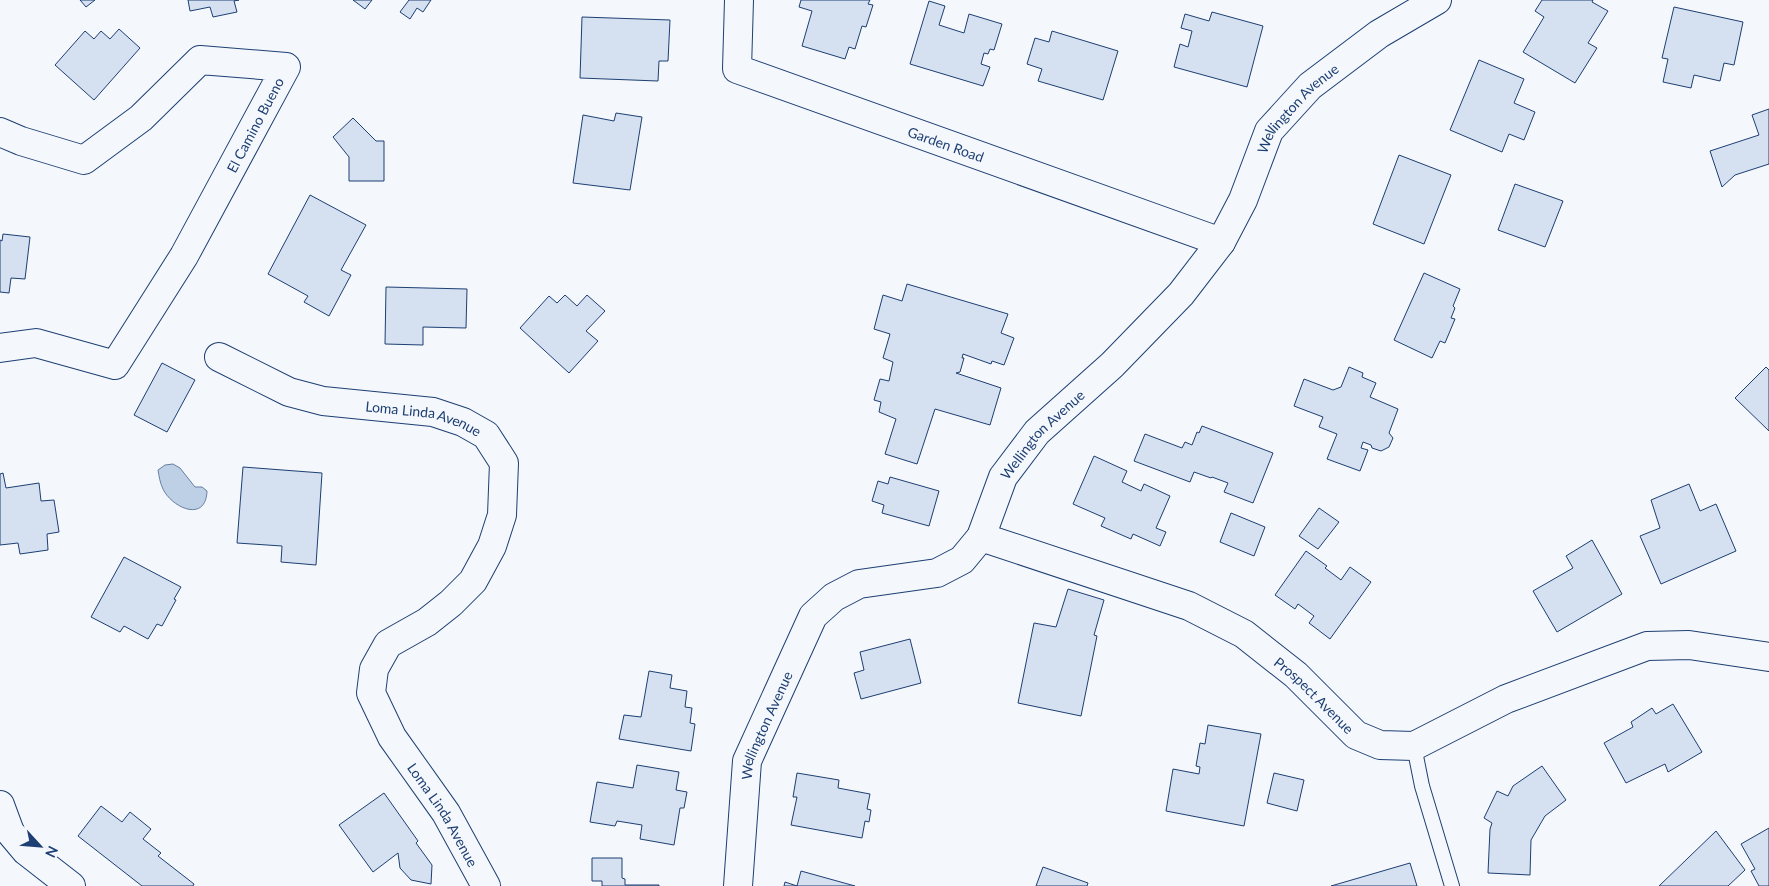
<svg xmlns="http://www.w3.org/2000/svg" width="1769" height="886" font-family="Lato,sans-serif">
	<rect width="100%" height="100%" fill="#f4f7fb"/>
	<path fill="#bed0e5" stroke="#687fa3" d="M173,464L180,468L195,487H202L207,491C206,523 172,508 163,489C160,483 159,476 158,470L165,465Z"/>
	<g fill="#d5e0f0" stroke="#1d3f73">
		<path d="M80,0H95L86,7Z"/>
		<path d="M188,0H239L234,1L237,12L213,17L210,7L190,11Z"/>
		<path d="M353,0H372L365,9Z"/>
		<path d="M409,0H431L423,12L417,8L410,19L400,12Z"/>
		<path d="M801,0H870L868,4L873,5L866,27L862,26L855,49L849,47L845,59L802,46L812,11L799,7Z"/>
		<path d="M1542,0H1593L1592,2L1608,11L1588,43L1597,48L1575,83L1523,52L1544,17L1535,11Z"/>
		<path d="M929,1L945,6L939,25L964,33L969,14L1002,24L994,50L990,49L988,54L984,53L981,64L990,67L983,86L910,64Z"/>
		<path d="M1674,7L1743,22L1734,65L1724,63L1720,81L1694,75L1691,88L1663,82L1668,59L1662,58Z"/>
		<path d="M1212,12L1263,26L1247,87L1174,67L1180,44L1188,47L1192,31L1181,28L1185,14L1209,21Z"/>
		<path d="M582,17L670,20L668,61H659L658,81L580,78Z"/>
		<path d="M119,29L140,48L94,100L55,65L85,31L94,39L101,31L110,39Z"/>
		<path d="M1052,31L1118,51L1103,100L1038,81L1042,69L1027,64L1035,38L1049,42Z"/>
		<path d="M1479,60L1524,79L1514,103L1535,112L1524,140L1509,134L1502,152L1450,130Z"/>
		<path d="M1769,109V164L1735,175L1722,187L1710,151L1759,135L1752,115Z"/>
		<path d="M616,113L642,117L630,190L573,183L583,115L614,121Z"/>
		<path d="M353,118L376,141H384V181H349V157L333,137Z"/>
		<path d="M1399,155L1451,175L1424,244L1373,224Z"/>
		<path d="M1515,184L1563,201L1545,247L1498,230Z"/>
		<path d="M310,195L366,225L341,270L351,275L329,316L304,302L308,296L268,274Z"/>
		<path d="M3,234L30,237L25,279L11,278L9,293L0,292V240L2,241Z"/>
		<path d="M1424,273L1460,289L1453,306L1455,308L1451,318L1455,319L1445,343L1440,341L1432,358L1394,340Z"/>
		<path d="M907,284L1008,314L1001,333L1014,338L1004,365L992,361L991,364L963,354L962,358H964L960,372L956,373L1001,388L990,425L935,409L917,464L885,454L896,419L879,412L881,402L874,400L880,379L889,381L893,362L883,358L890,334L874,329L883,295L902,301Z"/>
		<path d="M386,287L467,289L466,328L423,327V345L385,344Z"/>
		<path d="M565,295L577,306L587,295L605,311L586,331L598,341L569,373L520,328L549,296L557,303Z"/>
		<path d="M162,363L195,380L167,432L134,415Z"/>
		<path d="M1349,367L1363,373L1362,377L1376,383L1370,397L1398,409L1389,433L1393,438L1389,447L1381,451L1372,448L1371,445L1363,442L1361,448L1368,450L1360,471L1327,459L1337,434L1319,427L1323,417L1294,406L1304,379L1333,390L1341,387Z"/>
		<path d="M1766,367L1769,370V431L1735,398Z"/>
		<path d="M1202,426L1273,453L1253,503L1224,492L1228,483L1212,477L1211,478L1194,472L1190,482L1134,461L1145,434L1182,448L1185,442L1192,445L1197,432L1199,433Z"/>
		<path d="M1094,456L1127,471L1122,482L1141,491L1144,484L1170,496L1156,528L1166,532L1160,546L1133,534L1131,539L1101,526L1105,518L1073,504Z"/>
		<path d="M243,467L322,473L316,565L281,562L282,546L237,543Z"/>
		<path d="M3,473L6,488L39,483L41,501L54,500L59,532L47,534L48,550L20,554L18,543L0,545V474Z"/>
		<path d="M890,477L939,491L929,526L882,513L884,505L872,501L878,481L888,484Z"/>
		<path d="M1689,484L1700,511L1716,504L1736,551L1661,584L1640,536L1660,528L1651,500Z"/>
		<path d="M1319,508L1339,522L1318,549L1299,536Z"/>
		<path d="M1231,513L1265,527L1254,556L1220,542Z"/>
		<path d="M1592,540L1622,594L1557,632L1533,591L1573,568L1566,556Z"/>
		<path d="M1306,551L1327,566L1325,568L1341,580L1350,567L1371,582L1330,639L1309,623L1314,616L1298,604L1295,609L1275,595Z"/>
		<path d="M124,557L181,587L174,599L176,600L162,626L157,624L148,639L124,626L120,632L91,617Z"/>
		<path d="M1068,589L1104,600L1094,635L1097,636L1081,716L1018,703L1034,623L1056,627Z"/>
		<path d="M910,639L921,683L861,699L854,673L864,670L860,652Z"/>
		<path d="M649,671L672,675L670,688L687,691L685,707L692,708L690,723L695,724L691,751L619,739L624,715L641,717Z"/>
		<path d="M1673,704L1702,752L1668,772L1665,764L1626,783L1604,743L1633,727L1631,722L1652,708L1656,714Z"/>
		<path d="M1208,725L1261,734L1244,826L1166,811L1173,769L1199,774L1200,767L1196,766L1200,743L1205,744Z"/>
		<path d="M637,765L679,772L676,790L687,792L684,808H680L674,845L640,839L642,825L617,821L615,826L590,822L597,782L633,788Z"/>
		<path d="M1542,766L1566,800L1545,816L1531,840L1530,875L1488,873L1490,829L1492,823L1484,818L1497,791L1508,796L1513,786Z"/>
		<path d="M797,773L839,780L838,788L870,794L867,809L871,810L869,822L865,821L862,838L791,825L797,797H793Z"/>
		<path d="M1274,773L1304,780L1297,811L1267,803Z"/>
		<path d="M384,793L418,841L416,843L432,865L431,884L411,880L400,868L398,853L373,872L339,825Z"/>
		<path d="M101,806L122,822L130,812L151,829L143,839L161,853L158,856L194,884L193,886H142L78,836Z"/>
		<path d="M1769,828V886H1759L1751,871L1755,869L1741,844Z"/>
		<path d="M1716,831L1745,870L1728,886H1659Z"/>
		<path d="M592,858H622V878L625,879V885H659V886H602V881H592Z"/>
		<path d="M1410,863L1417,886H1331Z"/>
		<path d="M1043,867L1088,883L1087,886H1036Z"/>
		<path d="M801,871L855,886H784L785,882L797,886Z"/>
	</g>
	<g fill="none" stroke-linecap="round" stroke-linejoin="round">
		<g stroke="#1d3f73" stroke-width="16">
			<path id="lane" d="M1414,746L1422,786L1452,886"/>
		</g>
		<g stroke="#1d3f73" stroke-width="30">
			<g id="street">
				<path id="s1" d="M739,0L737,69L1221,242"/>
				<path d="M0,132L21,141L84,160L141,118L200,60L286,67L184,256L115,365L36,343L0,348"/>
				<path id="s2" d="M219,357L289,392L323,401L433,412L463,422L486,435L504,463L502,515L492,546L473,581L451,603L427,622L388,644L374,669L371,693L392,737L446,813L486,886"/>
				<path id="s3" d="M981,537L1189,606L1244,634L1296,675L1356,735L1380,745L1414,746L1506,699L1647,646L1689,645L1769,657"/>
				<path d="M0,805L10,832L26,851L71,886"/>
				<path id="s4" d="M738,886L747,761L813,616L834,597L859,584L937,573L962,560L981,537L1003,477L1037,432L1112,365L1181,294L1221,242L1243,200L1269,131L1310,86L1379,34L1437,0"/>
			</g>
		</g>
		<use href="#lane" stroke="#f4f7fb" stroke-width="14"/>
		<use href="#street" stroke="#f4f7fb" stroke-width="28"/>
	</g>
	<g text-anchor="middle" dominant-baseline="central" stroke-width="4" stroke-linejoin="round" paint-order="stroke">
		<g font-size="14" fill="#1d3f73" stroke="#f4f7fb">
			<text stroke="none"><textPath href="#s4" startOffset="1020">Wellington Avenue</textPath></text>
			<text transform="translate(255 125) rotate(-62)">El Camino Bueno</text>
			<text stroke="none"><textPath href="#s1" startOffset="291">Garden Road</textPath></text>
			<text stroke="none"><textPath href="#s2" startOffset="216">Loma Linda Avenue</textPath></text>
			<text stroke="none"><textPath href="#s4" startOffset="600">Wellington Avenue</textPath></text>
			<text stroke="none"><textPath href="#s3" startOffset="374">Prospect Avenue</textPath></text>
			<text stroke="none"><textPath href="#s4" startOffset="165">Wellington Avenue</textPath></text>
			<text stroke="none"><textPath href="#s2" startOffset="741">Loma Linda Avenue</textPath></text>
		</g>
	</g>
	<g transform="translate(40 846) rotate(116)" stroke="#f4f7fb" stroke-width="4" paint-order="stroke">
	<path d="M0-4L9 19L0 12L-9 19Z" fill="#1d3f73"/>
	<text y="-8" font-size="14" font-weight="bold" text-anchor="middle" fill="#1d3f73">N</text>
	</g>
</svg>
